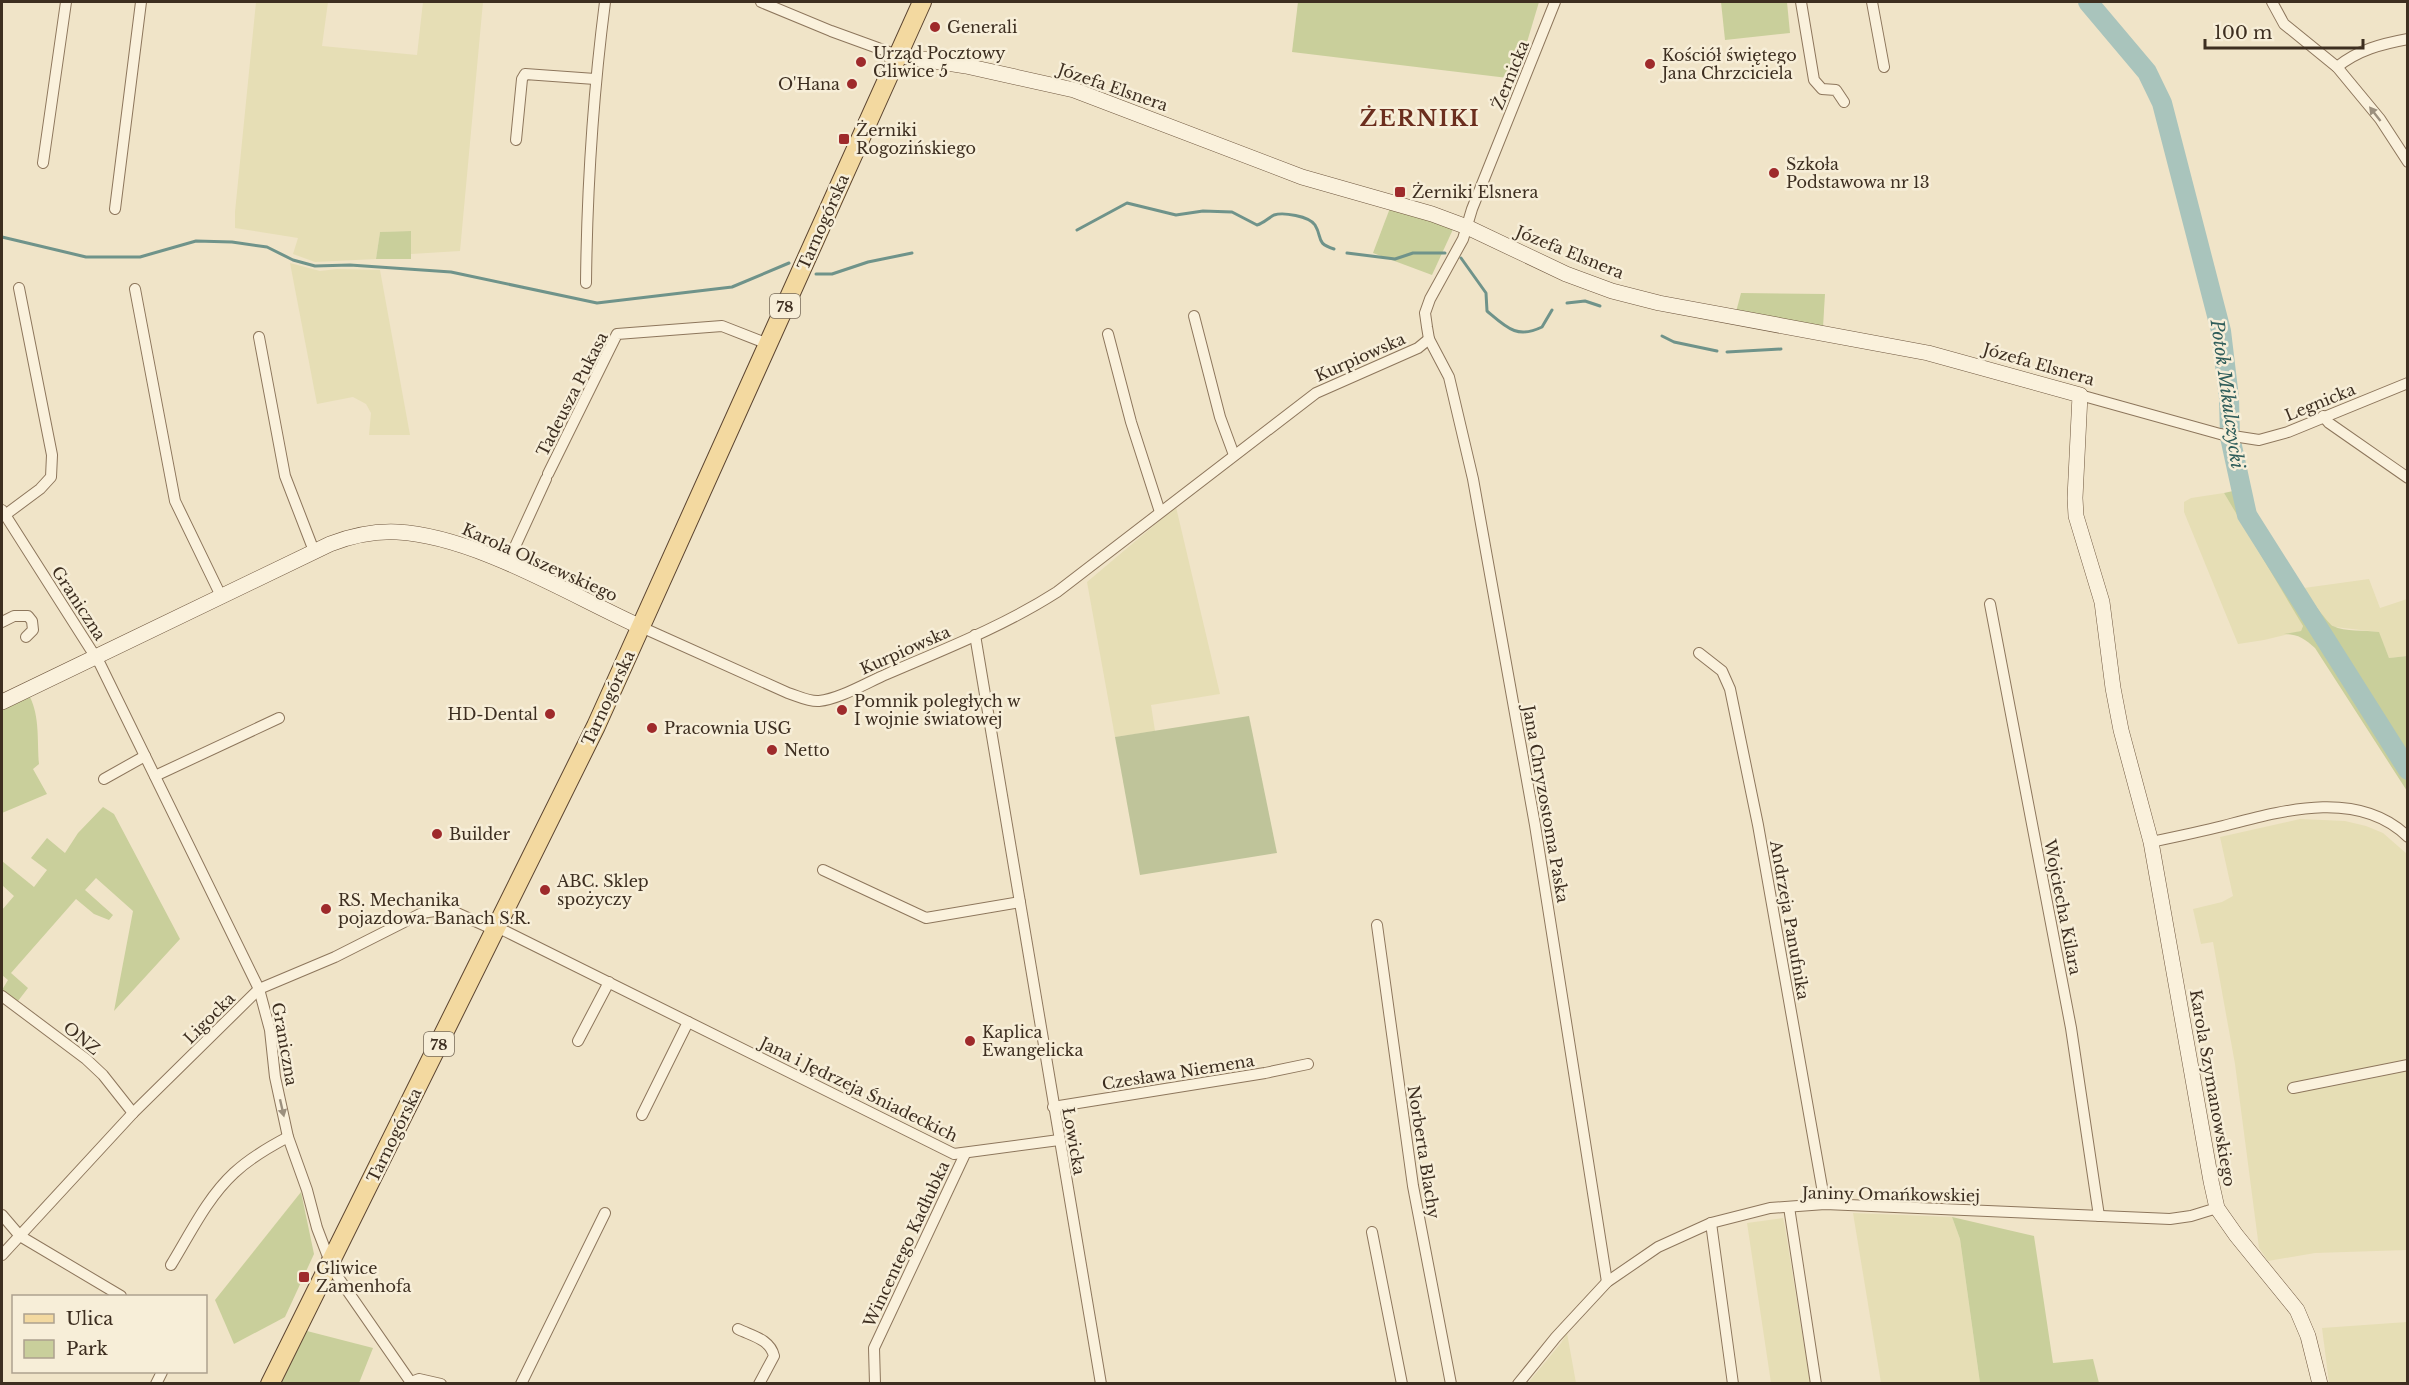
<svg xmlns="http://www.w3.org/2000/svg" width="2409" height="1385" font-family="'Libre Baskerville',serif">
	<rect width="100%" height="100%" fill="#f0e4c8"/>
	<g fill="#e6deb5">
		<path d="M256,2H328L322,46L417,55L423,2H483L460,251L411,254L410,231L380,232L376,259L315,262L293,254L298,238L235,228V212Z"/>
		<path d="M290,263L320,271L337,269L380,270L410,435H369L371,413L366,404L353,397L317,404Z"/>
		<path d="M2224,493L2300,620L2303,626L2301,631L2264,640L2238,644L2184,512V502L2191,498Z"/>
		<path d="M1176,507L1220,694L1151,705L1155,731L1115,737L1087,582Z"/>
		<path d="M2369,579L2380,608L2407,599V656L2389,658L2378,632L2335,627L2328,623L2304,588Z"/>
		<path d="M2300,819L2345,821L2366,826L2383,833L2407,854V1250L2315,1253L2268,1261L2259,1248L2235,1064L2213,942L2201,944L2193,909L2222,902L2233,896L2220,837Z"/>
		<path d="M1853,1213L1952,1217L1960,1239L1980,1383H1881Z"/>
		<path d="M1783,1218L1785,1227L1810,1383H1771L1747,1223Z"/>
		<path d="M2407,1322V1383H2329L2322,1328Z"/>
		<path d="M1567,1333L1576,1383H1528L1561,1343Z"/>
	</g>
	<g fill="#c9cf9b">
		<path d="M1298,2H1539L1516,79L1292,52Z"/>
		<path d="M1721,2H1787L1790,33L1725,40Z"/>
		<path d="M1390,208L1455,225L1432,275L1373,253Z"/>
		<path d="M411,231V259H376L380,232Z"/>
		<path d="M1741,293L1825,294L1823,327L1736,312Z"/>
		<path d="M2224,444L2242,448C2245,469 2249,491 2256,511C2262,526 2322,620 2333,626C2345,632 2365,630 2379,632L2389,658L2407,656V791L2315,648C2305,639 2298,634 2284,634L2301,631L2303,626L2224,493L2233,491Z"/>
		<path d="M30,697C40,718 37,741 39,764L33,769L47,794L2,813V710Z"/>
		<path d="M103,807L114,814L180,939L114,1011L133,911L96,878L85,890L113,915L109,920L94,914L76,899L11,973L28,988L18,1001L2,990L8,980L2,975V910L14,896L2,885V861L34,887L47,870L31,858L47,838L65,853L78,833Z"/>
		<path d="M301,1192L314,1254L285,1317L234,1344L215,1300Z"/>
		<path d="M1952,1217L2034,1236L2053,1363L2093,1359L2099,1383H1980L1960,1239Z"/>
		<path d="M307,1331L373,1348L359,1383H281Z"/>
	</g>
	<path fill="#bfc49a" d="M1249,716L1277,853L1140,875L1115,737Z"/>
	<g fill="none" stroke-linecap="round" stroke-linejoin="round">
		<g stroke="#6f938a" stroke-width="3">
			<path d="M1077,230L1127,203L1176,215L1203,211L1232,212L1257,225C1264,223 1268,218 1274,215C1283,212 1309,216 1315,225C1323,238 1315,243 1334,249"/>
			<path d="M2,237L86,257H140L196,241L232,242L267,247L293,260L315,266L350,265L451,272L597,303L732,287L789,263"/>
			<path d="M1347,253L1395,259L1413,253H1445"/>
			<path d="M1461,258L1486,293L1487,311C1507,328 1517,339 1542,327L1552,310"/>
			<path d="M816,274H832L868,262L912,253"/>
			<path d="M1567,303L1585,301L1600,306"/>
			<path d="M1662,336L1674,342L1717,351"/>
			<path d="M1727,352L1781,349"/>
			<path d="M2225,418H2230"/>
		</g>
		<path stroke="#a9c4bc" stroke-width="20" d="M2088,2L2147,72L2162,103L2221,331L2229,398L2230,437L2247,515L2408,770"/>
		<g stroke="#8d765c" stroke-width="12">
			<g id="street">
				<path d="M761,2L831,31L897,55"/>
				<path d="M1555,2L1472,209L1463,239L1430,299L1425,313L1427,327L1429,339L1449,377L1473,479L1535,825L1607,1282"/>
				<path d="M1801,2L1814,80L1822,89L1836,90L1844,102"/>
				<path d="M1872,2L1884,67"/>
				<path d="M2272,2L2284,24L2337,67L2380,119L2408,162"/>
				<path d="M2337,67C2358,50 2381,44 2408,39"/>
				<path d="M516,140L522,79L525,74L595,79"/>
				<path d="M43,163L66,2"/>
				<path d="M115,209L141,2"/>
				<path d="M586,283C587,189 593,95 605,2"/>
				<path d="M135,289L175,501L221,596"/>
				<path d="M1194,316L1220,417L1234,455"/>
				<path d="M1108,334L1131,422L1160,512"/>
				<path d="M259,337L285,476L314,551"/>
				<path d="M2080,395L2220,434L2259,440L2288,432L2408,383"/>
				<path d="M2323,416L2329,423L2408,478"/>
				<path d="M548,474L617,334L722,326L768,344"/>
				<path d="M2,510L100,664L259,989L270,1030L275,1077L288,1137L307,1190L317,1228L333,1270L412,1384"/>
				<path d="M5,515L40,489L51,477L52,455L19,288"/>
				<path d="M507,564L546,479"/>
				<path d="M1990,604L2071,1028L2099,1216"/>
				<path d="M2,622L14,616H28L32,621L33,630L26,637"/>
				<path d="M641,627L788,693C798,696 809,702 819,701C840,699 868,682 887,674C945,649 1004,626 1057,592L1316,393L1418,348L1429,339"/>
				<path d="M975,635L1101,1384"/>
				<path d="M1699,653L1722,671L1730,689L1758,825L1825,1204"/>
				<path d="M155,776L279,718"/>
				<path d="M104,779L145,756"/>
				<path d="M2151,842C2175,837 2199,832 2223,826C2281,811 2358,788 2408,837"/>
				<path d="M823,870L926,918L1020,902"/>
				<path d="M1377,925L1413,1186L1451,1384"/>
				<path d="M2,996L86,1059L103,1075L133,1113"/>
				<path d="M578,1041L609,982"/>
				<path d="M2293,1088L2408,1065"/>
				<path d="M1053,1107L1265,1073L1308,1064"/>
				<path d="M642,1115L688,1022"/>
				<path d="M1789,1207L1816,1384"/>
				<path d="M2,1215L20,1236L121,1296"/>
				<path d="M1711,1223L1733,1384"/>
				<path d="M1372,1232L1402,1384"/>
				<path d="M2,1255L133,1113L259,989L335,957L422,913L441,910L457,913L488,927L505,931L954,1154L1059,1140"/>
				<path d="M171,1265C190,1234 207,1198 234,1173C250,1158 269,1147 288,1137"/>
				<path d="M738,1329C752,1336 770,1339 774,1356L759,1384"/>
				<path d="M411,1382L419,1379L441,1384"/>
				<path d="M156,1384L162,1372"/>
				<path d="M521,1384L605,1213"/>
				<path d="M875,1384L874,1348L965,1154"/>
				<path d="M1518,1384L1556,1337L1607,1282L1658,1247L1711,1223L1770,1208L1825,1204L2170,1219L2191,1216L2217,1208"/>
			</g>
		</g>
		<g stroke="#6f573f" stroke-width="16">
			<g id="secondary">
				<path d="M897,55L966,66L1074,90L1302,177L1432,214L1467,227L1566,274L1612,291L1659,303L1928,353L2080,395L2075,498L2076,516L2102,602L2113,688L2121,730L2151,842L2211,1181L2217,1208L2236,1235L2297,1310L2308,1336L2320,1384"/>
				<path d="M2,702L330,544C351,536 375,531 397,532C475,536 570,595 641,627"/>
			</g>
		</g>
		<g stroke="#5b4430" stroke-width="20">
			<path id="primary" d="M270,1384L596,726L922,2"/>
		</g>
		<use href="#street" stroke="#faf1dc" stroke-width="10"/>
		<use href="#secondary" stroke="#faf1dc" stroke-width="15"/>
		<use href="#primary" stroke="#f3d9a0" stroke-width="18"/>
	</g>
	<defs><path id="oneway-solid" d="M-6-.8H1V-3.2L6.5 0L1 3.2V.8H-6Z" transform="scale(1.5)"/></defs>
	<g fill="#9c907e">
		<use href="#oneway-solid" transform="translate(2375 114) rotate(-128)"/>
		<use href="#oneway-solid" transform="translate(282 1108) rotate(77)"/>
	</g>
	<g fill="#9e2a2b" stroke="#f7eed8" stroke-width="2">
		<circle cx="935" cy="27" r="6"/>
		<circle cx="861" cy="62" r="6"/>
		<circle cx="1650" cy="64" r="6"/>
		<circle cx="852" cy="84" r="6"/>
		<rect x="838" y="133" width="12" height="12" rx="3"/>
		<circle cx="1774" cy="173" r="6"/>
		<rect x="1394" y="186" width="12" height="12" rx="3"/>
		<circle cx="842" cy="710" r="6"/>
		<circle cx="550" cy="714" r="6"/>
		<circle cx="652" cy="728" r="6"/>
		<circle cx="772" cy="750" r="6"/>
		<circle cx="437" cy="834" r="6"/>
		<circle cx="545" cy="890" r="6"/>
		<circle cx="326" cy="909" r="6"/>
		<circle cx="970" cy="1041" r="6"/>
		<rect x="298" y="1271" width="12" height="12" rx="3"/>
	</g>
	<g text-anchor="middle" dominant-baseline="central" stroke-width="5" stroke-linejoin="round" paint-order="stroke">
		<g fill="#f7eed8" stroke="#756857" stroke-width="1.5">
			<rect x="770" y="294" width="30" height="24" rx="4.5"/>
			<rect x="424" y="1032" width="30" height="24" rx="4.5"/>
		</g>
		<g font-size="15" font-weight="bold" fill="#3d2e20">
			<text x="785" y="306">78</text>
			<text x="439" y="1044">78</text>
		</g>
		<g font-size="16" fill="#3d2e20" stroke="#f7eed8" text-anchor="start">
			<text x="947" y="27">Generali</text>
			<text x="873" y="53">Urząd Pocztowy<tspan x="873" dy="18">Gliwice 5</tspan></text>
			<text x="1662" y="55">Kościół świętego<tspan x="1662" dy="18">Jana Chrzciciela</tspan></text>
			<text x="840" y="84" text-anchor="end">O'Hana</text>
			<text x="856" y="130">Żerniki<tspan x="856" dy="18">Rogozińskiego</tspan></text>
			<text x="1786" y="164">Szkoła<tspan x="1786" dy="18">Podstawowa nr 13</tspan></text>
			<text x="1412" y="192">Żerniki Elsnera</text>
			<text x="854" y="701">Pomnik poległych w<tspan x="854" dy="18">I wojnie światowej</tspan></text>
			<text x="538" y="714" text-anchor="end">HD-Dental</text>
			<text x="664" y="728">Pracownia USG</text>
			<text x="784" y="750">Netto</text>
			<text x="449" y="834">Builder</text>
			<text x="557" y="881">ABC. Sklep<tspan x="557" dy="18">spożyczy</tspan></text>
			<text x="338" y="900">RS. Mechanika<tspan x="338" dy="18">pojazdowa. Banach S.R.</tspan></text>
			<text x="982" y="1032">Kaplica<tspan x="982" dy="18">Ewangelicka</tspan></text>
			<text x="316" y="1268">Gliwice<tspan x="316" dy="18">Zamenhofa</tspan></text>
		</g>
		<g font-size="16" fill="#3d2e20" stroke="#f7eed8">
			<text transform="translate(1510 75) rotate(-68)">Żernicka</text>
			<text transform="translate(1113 87) rotate(19)">Józefa Elsnera</text>
			<text transform="translate(823 222) rotate(-66)">Tarnogórska</text>
			<text transform="translate(1570 252) rotate(22)">Józefa Elsnera</text>
			<text transform="translate(1360 357) rotate(-24)">Kurpiowska</text>
			<text transform="translate(2039 364) rotate(16)">Józefa Elsnera</text>
			<text transform="translate(572 394) rotate(-63)">Tadeusza Pukasa</text>
			<text transform="translate(2320 402) rotate(-22)">Legnicka</text>
			<text transform="translate(540 562) rotate(24)">Karola Olszewskiego</text>
			<text transform="translate(79 603) rotate(57)">Graniczna</text>
			<text transform="translate(905 650) rotate(-24)">Kurpiowska</text>
			<text transform="translate(608 698) rotate(-65)">Tarnogórska</text>
			<text transform="translate(1546 804) rotate(80)">Jana Chryzostoma Paska</text>
			<text transform="translate(2063 907) rotate(79)">Wojciecha Kilara</text>
			<text transform="translate(1790 920) rotate(80)">Andrzeja Panufnika</text>
			<text transform="translate(209 1018) rotate(-45)">Ligocka</text>
			<text transform="translate(82 1038) rotate(39)">ONZ</text>
			<text transform="translate(285 1044) rotate(80)">Graniczna</text>
			<text transform="translate(1178 1072) rotate(-9)">Czesława Niemena</text>
			<text transform="translate(2213 1088) rotate(80)">Karola Szymanowskiego</text>
			<text transform="translate(859 1089) rotate(26)">Jana i Jędrzeja Śniadeckich</text>
			<text transform="translate(394 1135) rotate(-64)">Tarnogórska</text>
			<text transform="translate(1074 1141) rotate(80)">Łowicka</text>
			<text transform="translate(1424 1152) rotate(81)">Norberta Blachy</text>
			<text transform="translate(1891 1194) rotate(1)">Janiny Omańkowskiej</text>
			<text transform="translate(906 1244) rotate(-65)">Wincentego Kadłubka</text>
		</g>
		<g font-size="18" font-style="italic" fill="#2f5d5a" stroke="#f7eed8">
			<text transform="translate(2227 394) rotate(82)">Potok Mikulczycki</text>
		</g>
		<g font-size="22" font-weight="bold" letter-spacing="1.5" fill="#6b2e1e" stroke="#f7eed8">
			<text x="1420" y="118">ŻERNIKI</text>
		</g>
	</g>
	<rect width="2409" height="1385" fill="none" stroke="#3d2e20" stroke-width="6"/>
	<rect x="12" y="1295" width="195" height="78" fill="#f7eed8" stroke="#ada18e" stroke-width="1.5"/>
	<rect x="24" y="1314" width="30" height="9" fill="#f3d9a0" stroke="#ada18e" stroke-width="1.5"/>
	<text x="66" y="1325" font-size="18" fill="#3d2e20">Ulica</text>
	<rect x="24" y="1340" width="30" height="18" fill="#c9cf9b" stroke="#ada18e" stroke-width="1.5"/>
	<text x="66" y="1355" font-size="18" fill="#3d2e20">Park</text>
	<path d="M2205 39v9h158v-9" fill="none" stroke="#3d2e20" stroke-width="3"/>
	<text x="2214" y="39" font-size="18" fill="#3d2e20" stroke="#f7eed8" stroke-width="4.5" paint-order="stroke">100 m</text>
</svg>
